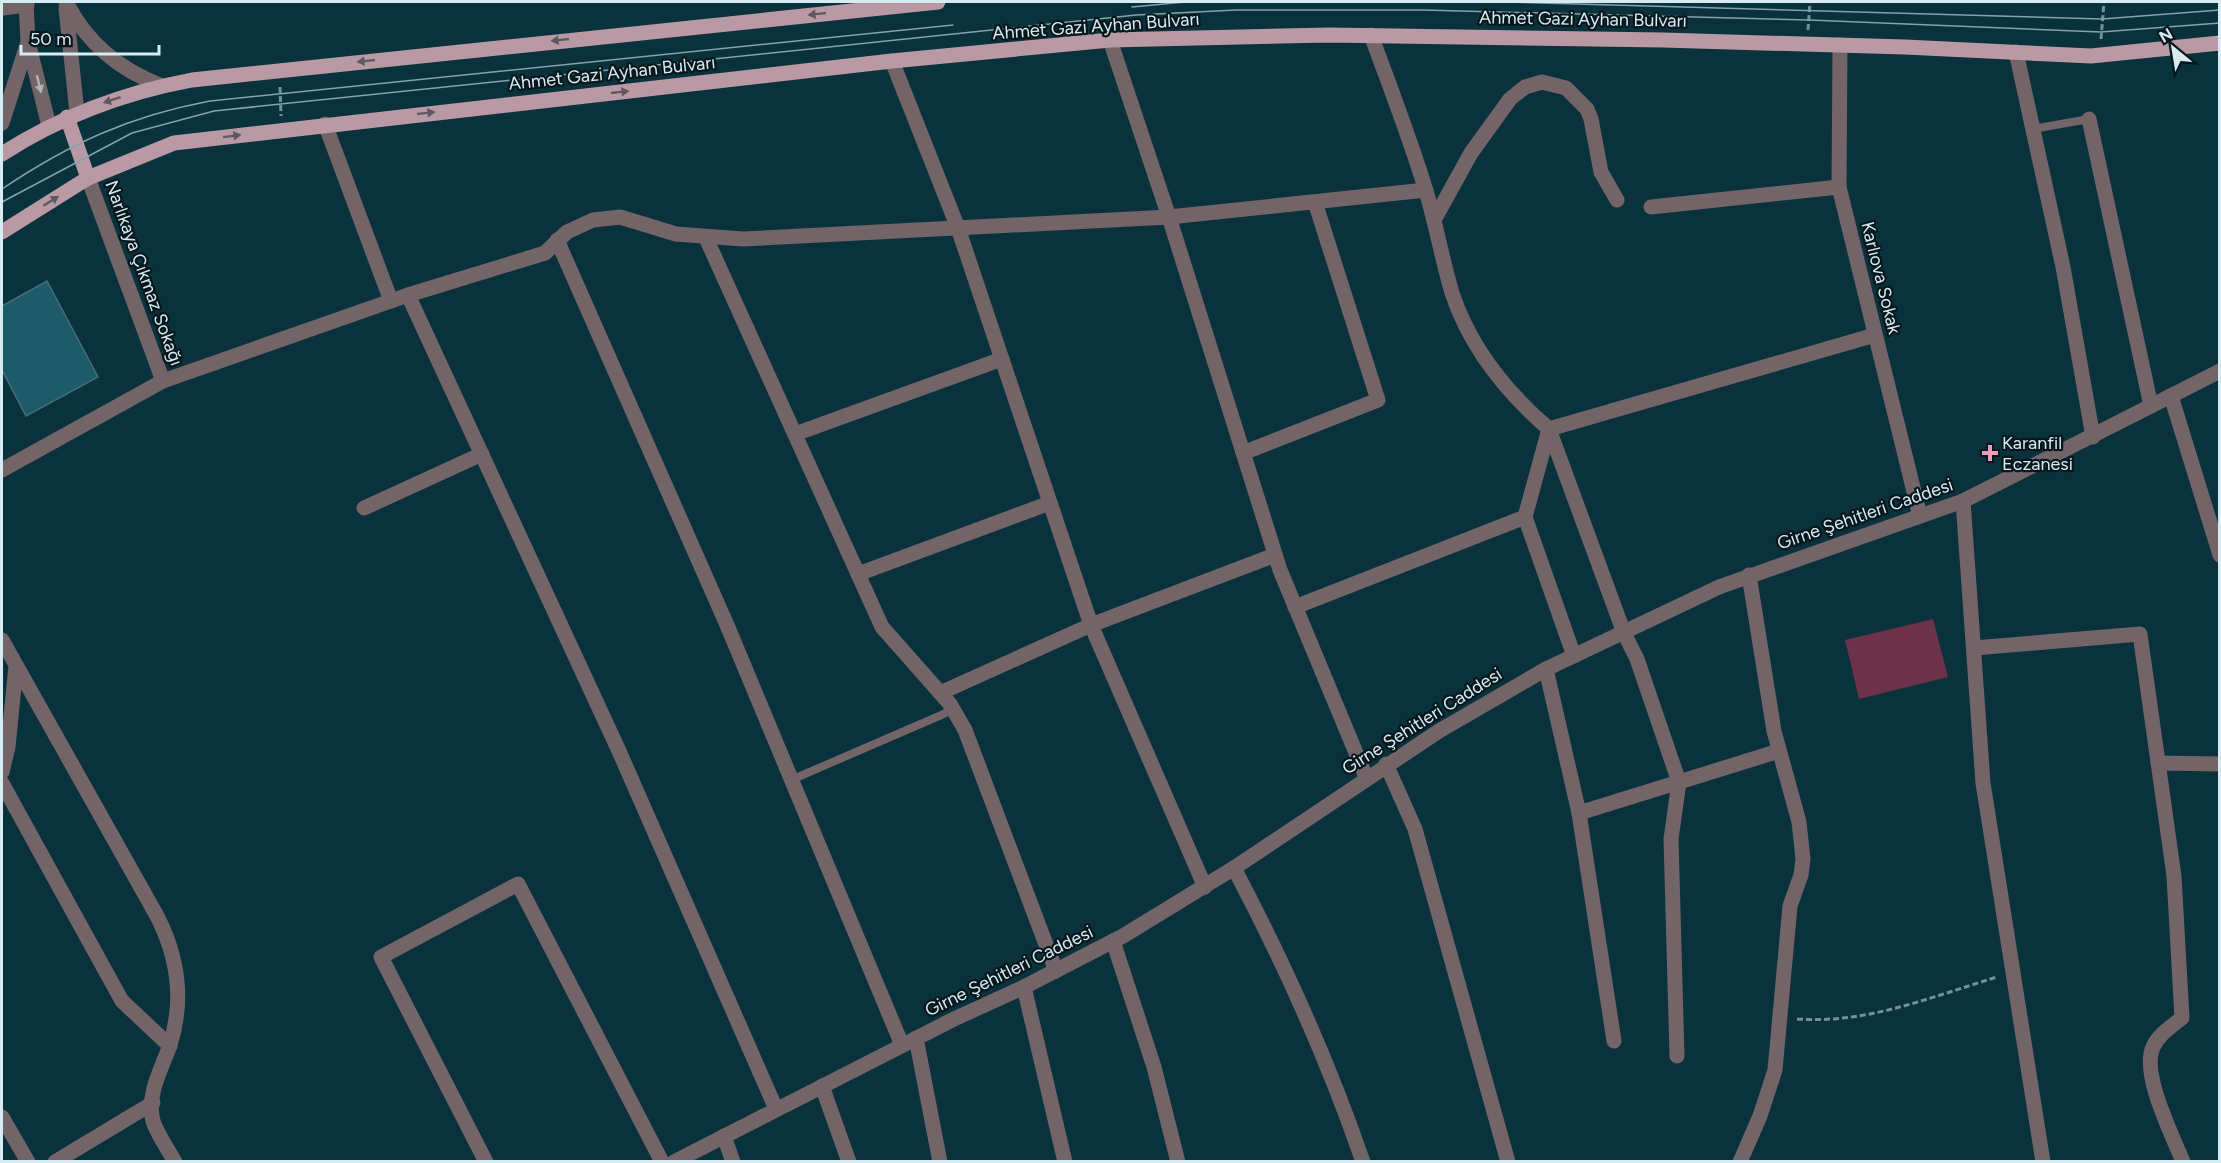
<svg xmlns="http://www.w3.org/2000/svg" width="2221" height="1163" font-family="Figtree,sans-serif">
	<rect width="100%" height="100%" fill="#0a323c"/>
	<path fill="#6c3248" d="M1933,619L1948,677L1859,699L1845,640Z"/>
	<path fill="#1e5b6a" stroke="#476d78" stroke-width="1.5" d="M47,281L98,377L26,416L2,370V306Z"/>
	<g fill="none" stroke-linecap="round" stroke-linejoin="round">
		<g stroke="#739199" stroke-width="3" stroke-dasharray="6 3" stroke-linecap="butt">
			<path d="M1808,30L1810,2"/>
			<path d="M2101,39L2104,2"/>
			<path d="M280,87L281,116"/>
			<path d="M1797,1019C1867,1024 1931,997 1997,977"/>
		</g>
		<g stroke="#736468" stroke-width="8">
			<path d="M2033,129L2089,119"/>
			<path d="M791,780L946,713L950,704"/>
		</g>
		<g stroke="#736468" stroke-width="15">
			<path d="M2,8L27,5"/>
			<path d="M1371,35C1390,87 1410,138 1426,191C1436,224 1442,259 1452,293C1470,347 1506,392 1549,429L1624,633L1637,659L1679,782L1671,839L1677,1056"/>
			<path d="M1110,40L1169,217L1280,570L1366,777"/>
			<path d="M1840,45L1839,187L1920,516"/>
			<path d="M2016,52L2063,267L2093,437"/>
			<path d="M892,61L958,228L1091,625L1205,887"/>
			<path d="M2089,119L2151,406"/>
			<path d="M325,124L391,301"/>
			<path d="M88,178L163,381"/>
			<path d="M1651,207L1839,187"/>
			<path d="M1434,220L1471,153L1510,99L1525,87L1542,82L1566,88L1587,109L1591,119L1601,172L1617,200"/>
			<path d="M706,238L882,627L950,704L965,730L1056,971"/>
			<path d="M557,240L727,625L902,1045"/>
			<path d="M408,295L619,751L776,1109"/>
			<path d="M2171,396L2220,555"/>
			<path d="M795,434L1002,359"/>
			<path d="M1243,453L1378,400L1315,202"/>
			<path d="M2,470L163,381L408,295L545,253L567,232L593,220L620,217L676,234L743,239L1169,217L1426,190"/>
			<path d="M1963,501L1983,783L2043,1162"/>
			<path d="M364,508L482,454"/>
			<path d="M858,574L1050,503"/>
			<path d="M1295,607L1525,517"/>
			<path d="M2,640L157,916C178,957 184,1001 170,1045C162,1068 146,1095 153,1121C157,1134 168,1149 175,1162"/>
			<path d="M1974,648L2140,634L2174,876L2182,1018C2172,1026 2159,1034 2153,1047C2141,1074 2172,1134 2183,1162"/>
			<path d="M1574,656L1525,517L1549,429L1875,335"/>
			<path d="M1546,669L1579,813L1614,1041"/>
			<path d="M940,693L1091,625L1275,555"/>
			<path d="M2158,763L2220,764"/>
			<path d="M1386,764L1415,829L1508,1162"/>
			<path d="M2,772L8,747L16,666"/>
			<path d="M2,783L122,1001L170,1046"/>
			<path d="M1579,813L1779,751"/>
			<path d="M1234,868C1284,963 1328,1060 1363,1162"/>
			<path d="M1113,941L1154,1067L1178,1162"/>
			<path d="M1024,987L1065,1162"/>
			<path d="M916,1038L940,1162"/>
			<path d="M822,1086L849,1162"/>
			<path d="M2,1117L28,1162"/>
			<path d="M724,1136L733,1162"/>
			<path d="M55,1162L153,1103"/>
			<path d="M486,1162L381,957L518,884L662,1162"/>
			<path d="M1740,1162L1760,1116L1775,1070L1790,906L1801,875L1803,859L1799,822L1774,731L1749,575"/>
		</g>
		<g stroke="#736468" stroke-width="15">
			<path d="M26,2L28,42L49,126"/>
			<path d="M66,2C87,43 118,69 162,86"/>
			<path d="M66,8L77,113"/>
			<path d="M2,123L28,42"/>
			<path d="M674,1162L954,1019L1024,987L1123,936L1234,868L1439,731L1546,669L1719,587L1963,501L2220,371"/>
		</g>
		<g stroke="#b99aa4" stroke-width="15">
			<path d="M67,117L88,178"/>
			<path d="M2,154C61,116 122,93 192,80L938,2"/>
			<path d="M2,232L88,178L174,143L892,61L1110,40L1329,35L1663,40L1905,47L2091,56L2220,43"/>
		</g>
		<g stroke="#86a3aa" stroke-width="1.5">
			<path d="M1507,2L2102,19L2220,10"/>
			<path d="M1132,7L1185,2"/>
			<path d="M2,189C69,144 129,116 210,101L953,25"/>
			<path d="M2,202L132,133L214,111L1136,15L1236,10H1423L1809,20L2101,32L2220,23"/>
		</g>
	</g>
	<defs><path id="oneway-solid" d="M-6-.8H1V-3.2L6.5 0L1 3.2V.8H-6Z" transform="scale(1.5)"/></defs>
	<g fill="#605860">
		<use href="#oneway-solid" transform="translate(817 14) rotate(174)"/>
		<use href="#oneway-solid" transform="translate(560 40) rotate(174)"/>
		<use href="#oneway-solid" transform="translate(366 61) rotate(174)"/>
		<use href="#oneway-solid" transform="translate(620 92) rotate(-6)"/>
		<use href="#oneway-solid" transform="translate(112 100) rotate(162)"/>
		<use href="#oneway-solid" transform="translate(426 113) rotate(-6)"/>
		<use href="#oneway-solid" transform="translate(232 136) rotate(-7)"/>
		<use href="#oneway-solid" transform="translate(51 201) rotate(-32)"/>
	</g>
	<use fill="#afb6bb" href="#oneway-solid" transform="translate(39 84) rotate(76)"/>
	<path fill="#ef9ab8" stroke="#08171c" stroke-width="2" d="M1987 444h6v6h6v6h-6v6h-6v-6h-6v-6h6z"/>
	<g text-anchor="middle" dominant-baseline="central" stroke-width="4.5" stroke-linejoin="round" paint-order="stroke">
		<g font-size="18" fill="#d7ecf2" stroke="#08171c">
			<text transform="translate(1583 19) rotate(1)">Ahmet Gazi Ayhan Bulvarı</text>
			<text transform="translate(1096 26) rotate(-4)">Ahmet Gazi Ayhan Bulvarı</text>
			<text transform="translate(612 73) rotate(-6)">Ahmet Gazi Ayhan Bulvarı</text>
			<text transform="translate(144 273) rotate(70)">Narlıkaya Çıkmaz Sokağı</text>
			<text transform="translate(1881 278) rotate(76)">Karlıova Sokak</text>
			<text transform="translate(1865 514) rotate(-19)">Girne Şehitleri Caddesi</text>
			<text transform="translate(1422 721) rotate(-32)">Girne Şehitleri Caddesi</text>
			<text transform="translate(1009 971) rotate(-26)">Girne Şehitleri Caddesi</text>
		</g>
		<g font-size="18" fill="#d7ecf2" stroke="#08171c" text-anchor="start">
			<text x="2002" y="443">Karanfil<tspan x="2002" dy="21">Eczanesi</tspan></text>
		</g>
	</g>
	<rect width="2221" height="1163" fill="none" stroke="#d7ecf2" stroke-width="6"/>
	<g transform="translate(2173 48) rotate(330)" stroke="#08171c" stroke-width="4.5" paint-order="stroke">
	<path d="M0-4.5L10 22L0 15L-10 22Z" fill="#d7ecf2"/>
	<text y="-9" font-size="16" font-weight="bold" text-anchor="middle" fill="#d7ecf2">N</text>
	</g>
	<path d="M21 45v9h138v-9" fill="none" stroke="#d7ecf2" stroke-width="3"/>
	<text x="30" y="45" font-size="18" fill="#d7ecf2" stroke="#08171c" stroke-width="4.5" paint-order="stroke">50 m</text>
</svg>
